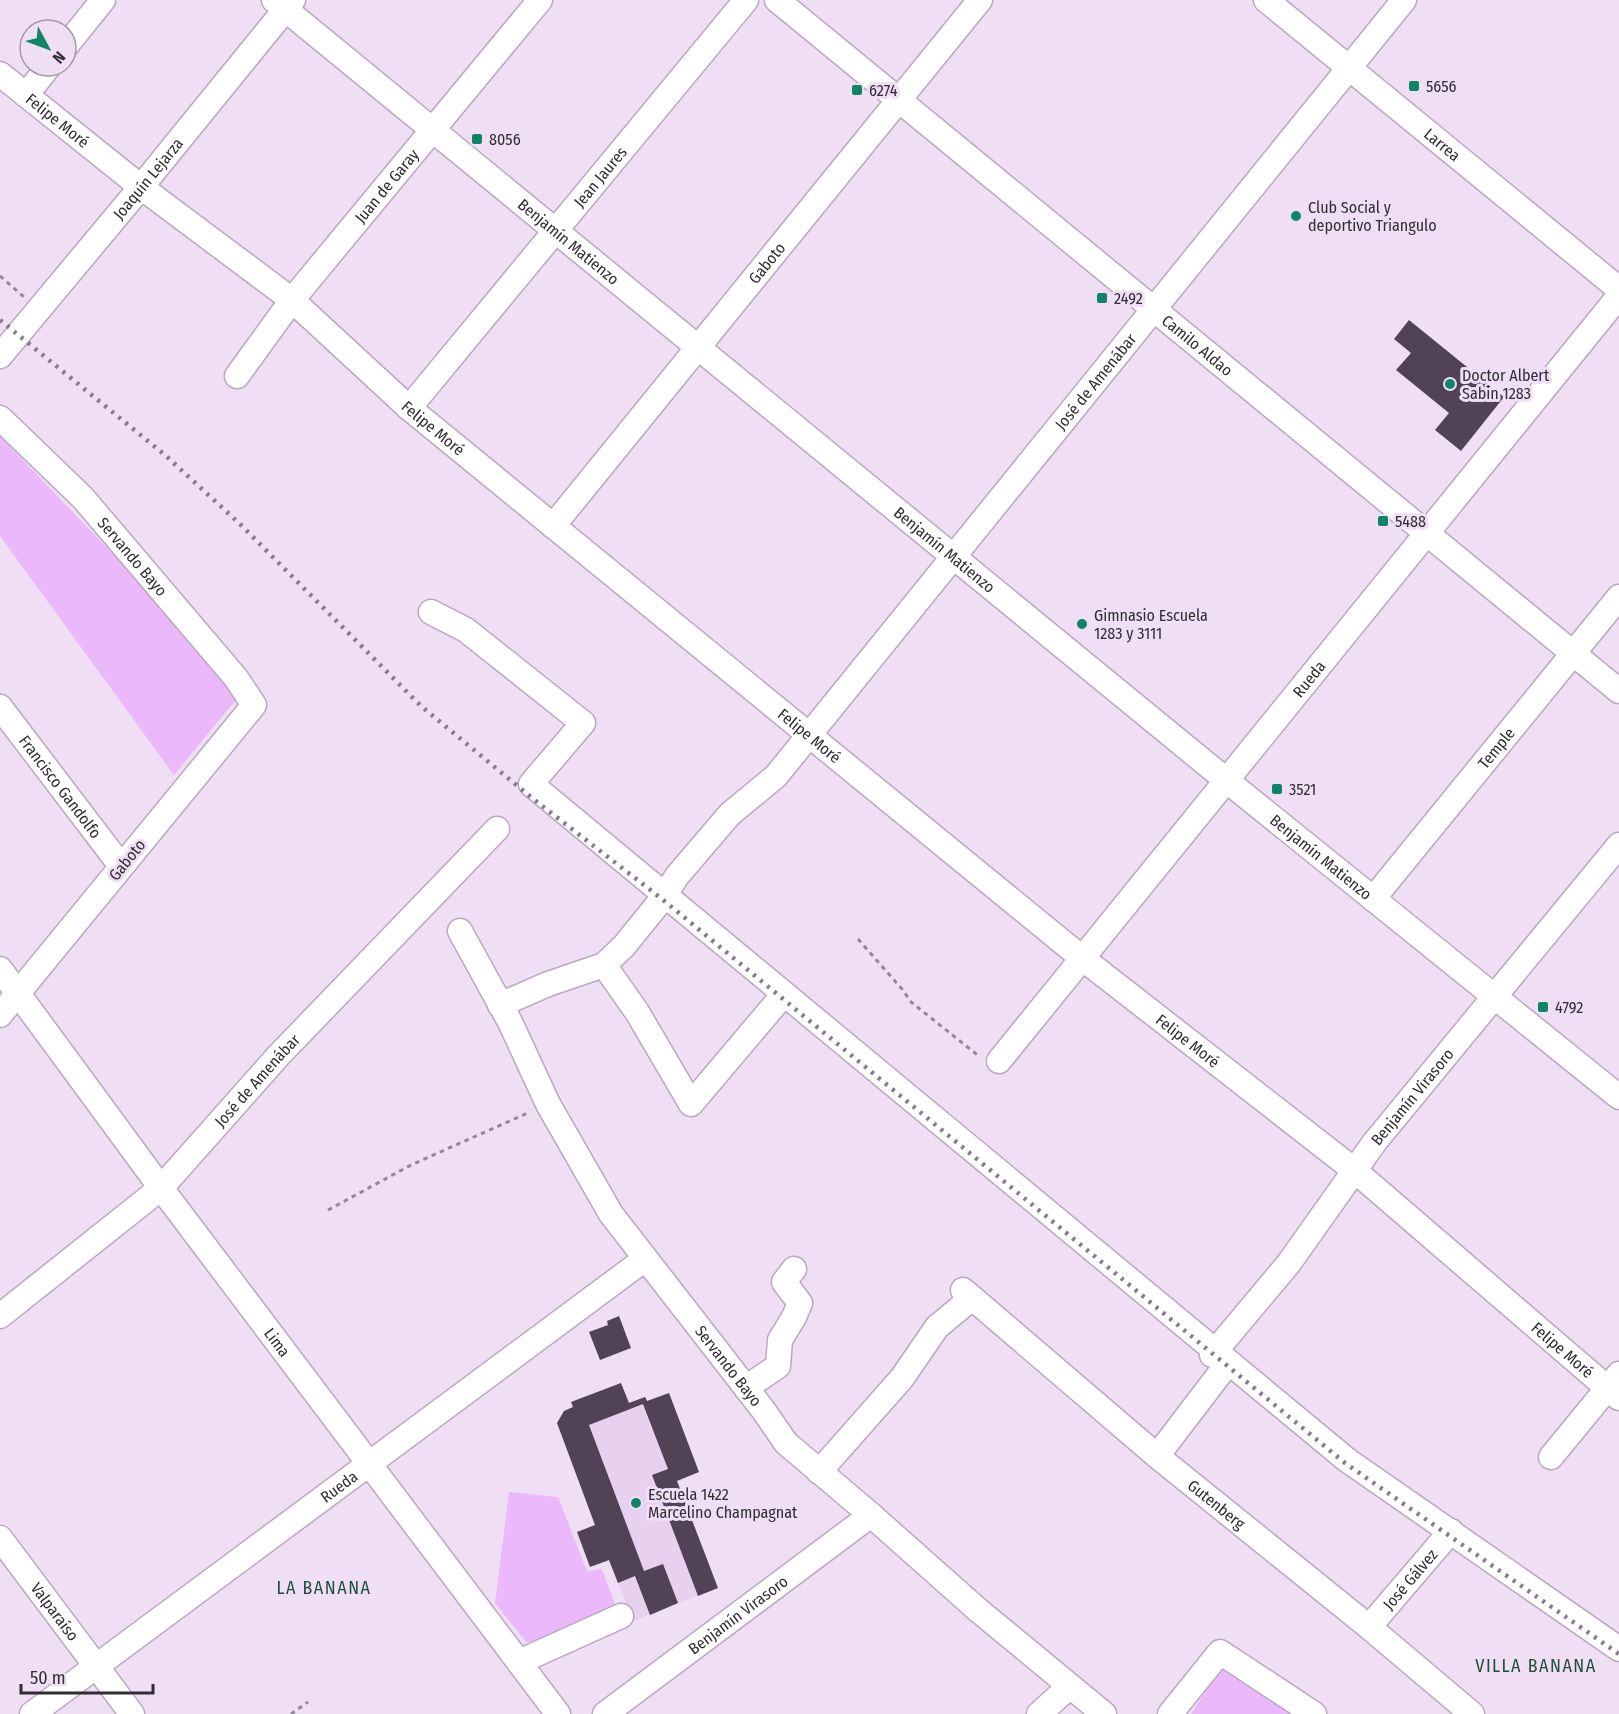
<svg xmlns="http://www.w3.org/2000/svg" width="1619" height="1714" font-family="'Fira Sans Condensed',sans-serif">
	<rect width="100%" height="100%" fill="#f0def5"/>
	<path fill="#e8d1ee" d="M621,1383L629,1403L645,1397L647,1401L669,1393L699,1472L677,1481L718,1588L633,1621L609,1561L590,1567L577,1532L595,1525L557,1423L564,1411L572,1407L571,1402Z"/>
	<g fill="#ebb8fb">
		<path d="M0,436L134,576L239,696L174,775L0,536Z"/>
		<path d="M509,1492L558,1497L587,1571L602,1569L618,1612L539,1643L526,1642L495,1603Z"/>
		<path d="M1223,1664L1300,1714H1191Z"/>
	</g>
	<g fill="#514255">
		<path d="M1409,320L1504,397L1461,451L1435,430L1449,413L1396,370L1411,353L1394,339Z"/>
		<path d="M619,1316L631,1348L600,1360L589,1332L608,1325L607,1321Z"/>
		<path d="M621,1383L629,1403L645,1397L647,1401L669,1393L699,1472L677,1481L718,1588L698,1596L652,1475L668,1469L643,1404L589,1425L644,1571L663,1564L678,1603L650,1615L635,1576L618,1583L609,1560L590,1567L577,1532L595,1525L557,1423L564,1411L573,1407L571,1402Z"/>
	</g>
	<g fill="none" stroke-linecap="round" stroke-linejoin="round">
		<g stroke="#b9a8be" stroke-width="27">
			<g id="minor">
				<path id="s1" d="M274,0L1226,780L1619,1097"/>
				<path id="s2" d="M777,0L1619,691"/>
				<path id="s3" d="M1266,0L1619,289"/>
				<path d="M66,46L103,0"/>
				<path id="s4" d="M0,74L141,187L292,300L409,408L1082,958L1354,1170L1619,1398"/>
				<path d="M26,95L49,66"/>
				<path id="s5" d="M0,356L141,187L293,0"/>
				<path id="s6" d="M237,376L292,300L540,0"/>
				<path id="s7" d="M409,408L746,0"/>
				<path id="s8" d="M0,418L83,498L236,678L254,705L0,1015"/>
				<path id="s9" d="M553,526L980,0"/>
				<path d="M431,612L466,630L583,723L531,784L1347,1460L1619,1649"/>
				<path id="s10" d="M0,707L121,866"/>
				<path id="s11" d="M1373,899L1619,597"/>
				<path id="s12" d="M460,931L510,1022L548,1104L611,1214L764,1411L786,1443L871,1515L978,1610L1104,1714"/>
				<path d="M604,965L637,1012L691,1104L784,994"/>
				<path id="s13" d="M0,969L161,1188L558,1714"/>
				<path id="s14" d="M500,1005L548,984L604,965L624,946L662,899L677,876L730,814L776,776L1404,0"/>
				<path id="s15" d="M999,1061L1619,296"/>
				<path id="s16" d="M963,1290L1157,1456L1369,1627L1472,1714"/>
				<path id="s17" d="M0,1316L161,1188L279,1055L497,829"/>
				<path id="s18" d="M1212,1355L1289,1263L1374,1143L1619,845"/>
				<path d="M746,1388L778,1366L780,1340L794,1317L800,1303L784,1282L794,1269"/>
				<path d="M1157,1456L1228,1363"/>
				<path d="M1551,1457L1619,1374"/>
				<path d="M819,1472L902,1378L937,1327L972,1298"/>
				<path id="s19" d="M0,1538L132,1714"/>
				<path id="s20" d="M1369,1627L1451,1531"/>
				<path d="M519,1662L621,1616"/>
				<path id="s21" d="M32,1714L645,1259"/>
				<path id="s22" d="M605,1714L871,1515"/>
				<path d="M1039,1714L1069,1687"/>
				<path d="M1170,1714L1220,1652L1314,1714"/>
			</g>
		</g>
		<g stroke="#948797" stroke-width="3" stroke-dasharray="4.5 4.5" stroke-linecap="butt">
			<path d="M0,276L24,297"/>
			<path d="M858,939L902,989L911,1002L980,1057"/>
			<path d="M328,1210L411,1165L530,1112"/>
			<path d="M291,1714L308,1702"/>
		</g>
		<use href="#minor" stroke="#fff" stroke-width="24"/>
		<path stroke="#887c8c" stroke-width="4.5" stroke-dasharray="3 6" stroke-linecap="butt" d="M0,320L165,455L240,524L421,706L532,798L662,899L1345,1463L1619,1654"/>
	</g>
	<g fill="#0e8566" stroke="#f0def5" stroke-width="2">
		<rect x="1408" y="80" width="12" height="12" rx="3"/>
		<rect x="851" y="84" width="12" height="12" rx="3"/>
		<rect x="471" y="133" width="12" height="12" rx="3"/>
		<circle cx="1296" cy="216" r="6"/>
		<rect x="1096" y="292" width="12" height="12" rx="3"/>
		<circle cx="1450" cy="384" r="6"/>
		<rect x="1377" y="515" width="12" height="12" rx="3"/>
		<circle cx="1082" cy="624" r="6"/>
		<rect x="1271" y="783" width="12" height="12" rx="3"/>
		<rect x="1537" y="1001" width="12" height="12" rx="3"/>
		<circle cx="636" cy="1503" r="6"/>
	</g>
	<g text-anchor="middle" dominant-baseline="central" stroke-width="6" stroke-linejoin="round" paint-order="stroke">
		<g font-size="16" fill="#332c35" stroke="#f0def5" text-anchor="start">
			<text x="1426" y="86">5656</text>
			<text x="869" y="90">6274</text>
			<text x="489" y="139">8056</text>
			<text x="1308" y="207">Club Social y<tspan x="1308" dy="18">deportivo Triangulo</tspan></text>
			<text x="1114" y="298">2492</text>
			<text x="1462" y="375">Doctor Albert<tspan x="1462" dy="18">Sabin 1283</tspan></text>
			<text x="1395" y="521">5488</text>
			<text x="1094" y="615">Gimnasio Escuela<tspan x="1094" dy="18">1283 y 3111</tspan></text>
			<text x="1289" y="789">3521</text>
			<text x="1555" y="1007">4792</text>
			<text x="648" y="1494">Escuela 1422<tspan x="648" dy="18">Marcelino Champagnat</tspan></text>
		</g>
		<g font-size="16" fill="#332c35" stroke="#f0def5">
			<text stroke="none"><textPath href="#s4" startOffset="74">Felipe Moré</textPath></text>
			<text stroke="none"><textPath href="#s3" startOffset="228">Larrea</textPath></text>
			<text stroke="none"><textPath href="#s7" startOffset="300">Jean Jaures</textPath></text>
			<text stroke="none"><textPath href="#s5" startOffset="231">Joaquín Lejarza</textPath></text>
			<text stroke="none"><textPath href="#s6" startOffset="242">Juan de Garay</textPath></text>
			<text stroke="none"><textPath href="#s1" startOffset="381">Benjamín Matienzo</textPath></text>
			<text stroke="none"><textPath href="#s9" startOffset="339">Gaboto</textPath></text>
			<text stroke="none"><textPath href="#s2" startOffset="544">Camilo Aldao</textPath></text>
			<text stroke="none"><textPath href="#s14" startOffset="876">José de Amenábar</textPath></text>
			<text stroke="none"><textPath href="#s4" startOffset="560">Felipe Moré</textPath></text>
			<text stroke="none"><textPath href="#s1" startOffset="867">Benjamín Matienzo</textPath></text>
			<text stroke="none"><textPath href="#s8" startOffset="192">Servando Bayo</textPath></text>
			<text stroke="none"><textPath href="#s15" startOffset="492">Rueda</textPath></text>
			<text stroke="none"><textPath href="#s4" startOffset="1046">Felipe Moré</textPath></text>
			<text stroke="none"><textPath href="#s11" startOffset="195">Temple</textPath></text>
			<text stroke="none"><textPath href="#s10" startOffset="100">Francisco Gandolfo</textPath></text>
			<text stroke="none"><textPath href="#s1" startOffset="1353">Benjamín Matienzo</textPath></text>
			<text transform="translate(127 860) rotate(-51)">Gaboto</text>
			<text stroke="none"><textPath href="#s4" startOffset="1532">Felipe Moré</textPath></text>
			<text stroke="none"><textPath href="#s17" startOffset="350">José de Amenábar</textPath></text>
			<text stroke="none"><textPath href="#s18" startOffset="327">Benjamín Virasoro</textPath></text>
			<text stroke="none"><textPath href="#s13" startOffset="465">Lima</textPath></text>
			<text stroke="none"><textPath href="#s4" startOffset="2018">Felipe Moré</textPath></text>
			<text stroke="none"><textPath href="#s12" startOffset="513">Servando Bayo</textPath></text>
			<text stroke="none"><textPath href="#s21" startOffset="382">Rueda</textPath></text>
			<text stroke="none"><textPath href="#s16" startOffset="332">Gutenberg</textPath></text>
			<text stroke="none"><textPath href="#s20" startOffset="63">José Gálvez</textPath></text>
			<text stroke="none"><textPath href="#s19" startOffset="92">Valparaíso</textPath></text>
			<text stroke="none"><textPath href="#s22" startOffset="166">Benjamín Virasoro</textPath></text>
		</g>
		<g font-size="18" letter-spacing="1.5" fill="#1d4e3d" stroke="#f0def5">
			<text x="324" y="1588">LA BANANA</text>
			<text x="1536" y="1666">VILLA BANANA</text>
		</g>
	</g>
	<g transform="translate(48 48) rotate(131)"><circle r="28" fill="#f0def5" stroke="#a497a8" stroke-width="1.5"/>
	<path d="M0-4.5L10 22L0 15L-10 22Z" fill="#0e8566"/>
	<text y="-9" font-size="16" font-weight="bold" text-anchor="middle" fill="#332c35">N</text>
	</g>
	<path d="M21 1684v9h132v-9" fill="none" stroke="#332c35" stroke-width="3"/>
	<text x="30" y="1684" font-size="18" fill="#332c35" stroke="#f0def5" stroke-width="4.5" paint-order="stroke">50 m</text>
</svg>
